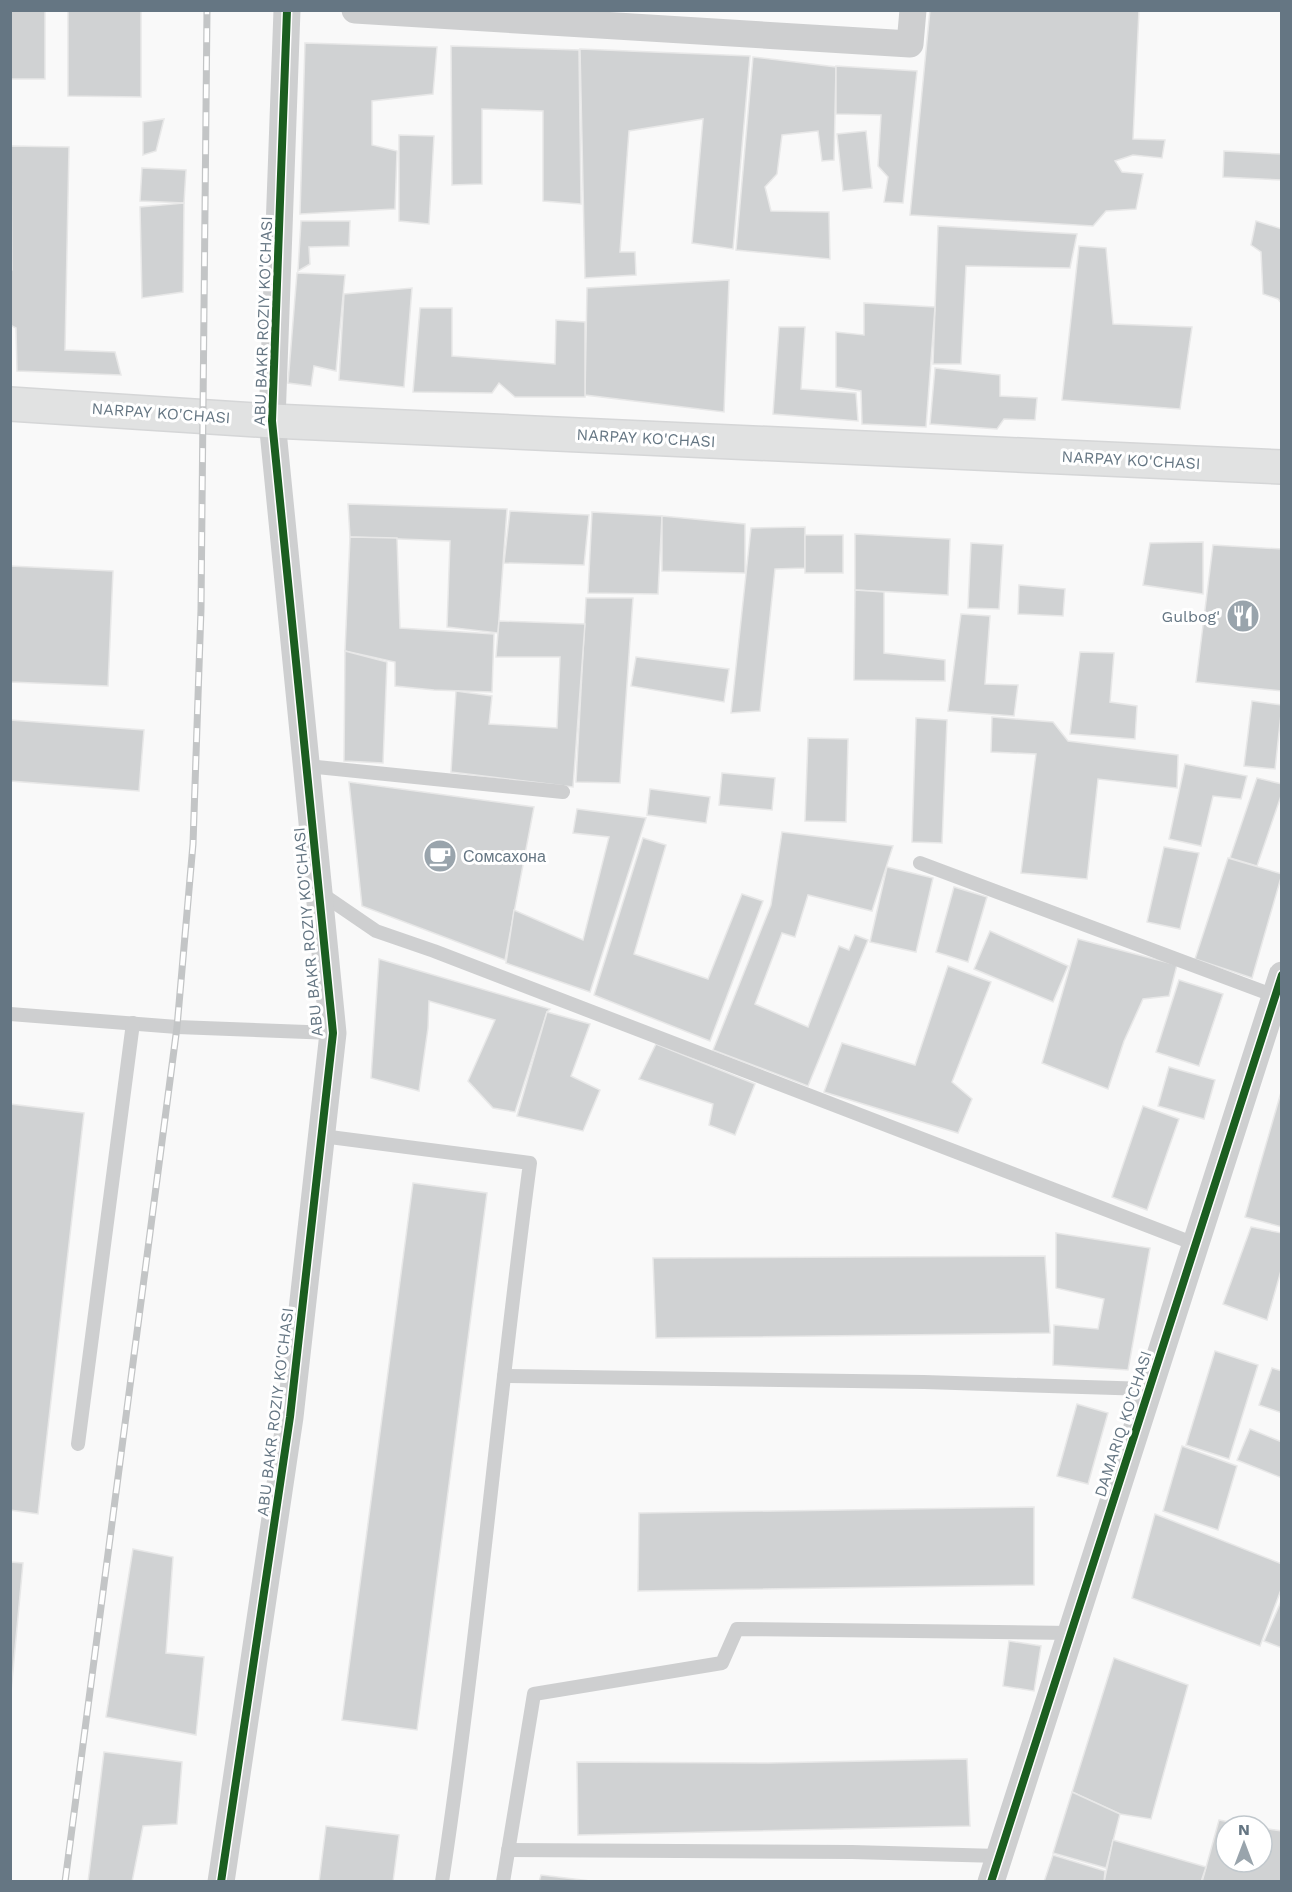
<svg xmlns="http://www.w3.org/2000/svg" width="1292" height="1892" font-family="'Work Sans',sans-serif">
	<rect width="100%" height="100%" fill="#f9f9f9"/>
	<g fill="#d0d2d3" stroke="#e8e8e8" stroke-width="1.5">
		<rect x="10" y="10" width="35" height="69"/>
		<path d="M68,10H141V97L68,96Z"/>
		<path d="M930,10H1139L1133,139L1165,140L1162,158L1133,155L1115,161L1122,172L1143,174L1136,209L1106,211L1093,226L910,215Z"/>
		<path d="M305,43L437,47L433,94L372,101V145L397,151L395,209L300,214Z"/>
		<path d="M451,46L579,50L581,204L543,201V111L482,109V184L452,185Z"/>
		<path d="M580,49L750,56L733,249L692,243L703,119L629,131L620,252H635L636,275L585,278Z"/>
		<path d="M753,57L836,67L834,160L822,161L818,131L782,135L777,174L765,187L771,211L829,212L830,259L736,250Z"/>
		<path d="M836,66L917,71L903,203L884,202L888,177L878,166L881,115L836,114Z"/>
		<path d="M164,119L156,151L143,155V122Z"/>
		<path d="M866,131L872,188L843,191L837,134Z"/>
		<path d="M399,135L434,136L429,224L399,221Z"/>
		<path d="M11,146L69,147L65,350L115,352L121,375L17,371L16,328L10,325V272L12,270Z"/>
		<path d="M1224,151L1282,154V180L1223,177Z"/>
		<path d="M142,168L186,170L184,203L140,201Z"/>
		<path d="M184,203L183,292L142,298L140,207Z"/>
		<path d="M301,221H350L349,246L309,247L310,264L298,271Z"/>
		<path d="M1256,221L1282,229V304L1278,299L1263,294L1261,252L1251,245Z"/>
		<path d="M938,226L1077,234L1070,268L966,266L961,364H933Z"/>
		<path d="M1079,246L1106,248L1113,324L1192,327L1180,409L1062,400Z"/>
		<path d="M297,273L345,275L336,371L314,366L311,386L288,383Z"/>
		<path d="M729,280L724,412L585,395L587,288Z"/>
		<path d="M412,288L404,387L339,380L344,294Z"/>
		<path d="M864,303L935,307L926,427L862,424L861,391L836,387V332L864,335Z"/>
		<path d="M420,308H452V356L555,364L556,320L585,322V397H515L499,383L492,393L413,392Z"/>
		<path d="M779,327H805L801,389L856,393L858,421L773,414Z"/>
		<path d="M935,368L1000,375V396L1037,398L1035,420L1004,419L997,429L930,424Z"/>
		<path d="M348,504L507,509L498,633L447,627L450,541L350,537Z"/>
		<path d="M510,511L589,515L584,565L504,563Z"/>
		<path d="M592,512L662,516L658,594L588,593Z"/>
		<path d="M662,516L745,524V573L662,571Z"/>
		<path d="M805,527V568L775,569L760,711L731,713L751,528Z"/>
		<path d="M855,534L950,539L948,595L855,590Z"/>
		<rect x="805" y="535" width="38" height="38"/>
		<path d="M350,537L397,538L400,628L494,634L492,692L434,690L395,686V662L345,651Z"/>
		<path d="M1203,542V594L1143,585L1150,543Z"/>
		<path d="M971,543L1003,545L999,609L968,608Z"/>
		<path d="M1213,545L1282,549V691L1196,682Z"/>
		<path d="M10,566L113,571L108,686L10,682Z"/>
		<path d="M1019,585L1065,589L1063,616L1018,614Z"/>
		<path d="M855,590L884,592V653L945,660V681L854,680Z"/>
		<path d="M586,598H633L620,783L576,782Z"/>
		<path d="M961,614L990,616L985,684L1018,685L1014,716L948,711Z"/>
		<path d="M499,621L585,624L573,787L451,772L456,691L492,696L489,724L557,728L560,657H496Z"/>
		<path d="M345,651L387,662L383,763L344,761Z"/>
		<path d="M1080,652L1114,653L1110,702L1137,706L1135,739L1070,734Z"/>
		<path d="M636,657L729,669L724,702L631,686Z"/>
		<path d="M1252,701L1282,705L1275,769L1244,766Z"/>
		<path d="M992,717L1053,722L1068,741L1178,755L1177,788L1098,779L1087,879L1021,873L1036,754L991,752Z"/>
		<path d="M916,718L947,720L942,843L912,842Z"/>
		<path d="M10,720L144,730L139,791L10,781Z"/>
		<path d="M808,738L848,739L846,822L805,821Z"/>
		<path d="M1185,764L1247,776L1241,799L1213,796L1201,846L1169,839Z"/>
		<path d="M722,773L775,778L772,810L719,805Z"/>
		<path d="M1257,778L1282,784V793L1257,866L1230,858Z"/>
		<path d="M349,782L534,807L505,960L362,906Z"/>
		<path d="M650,789L710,797L706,823L647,815Z"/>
		<path d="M577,809L646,818L590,992L506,963L514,910L583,940L609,837L573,833Z"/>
		<path d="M782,832L893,846L872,911L808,895L795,937L782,933L755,1004L808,1027L839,946L849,950L855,935L868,940L808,1086L713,1050L771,905Z"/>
		<path d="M643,838L666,845L634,954L708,979L742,894L763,901L710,1041L594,995Z"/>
		<path d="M1164,847L1199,853L1180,929L1147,922Z"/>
		<path d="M1228,858L1282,874L1252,978L1195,959Z"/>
		<path d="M887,867L933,878L916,952L870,942Z"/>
		<path d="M954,887L987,897L968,962L936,952Z"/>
		<path d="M990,931L1068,966L1053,1002L974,969Z"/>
		<path d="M1078,939L1177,965L1169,996L1143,999L1124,1041L1108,1089L1042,1063Z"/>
		<path d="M379,959L550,1009L547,1012L515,1112L493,1108L468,1081L495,1020L429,1001L428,1028L419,1091L371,1078Z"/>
		<path d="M948,966L991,982L952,1082L972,1099L958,1133L824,1092L842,1043L915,1065Z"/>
		<path d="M1179,980L1223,994L1199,1066L1156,1052Z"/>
		<path d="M547,1012L590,1024L571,1076L600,1090L583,1131L517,1116Z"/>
		<path d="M656,1044L755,1084L735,1135L709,1125L713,1104L639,1079Z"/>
		<path d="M1169,1067L1215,1080L1204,1119L1158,1106Z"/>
		<path d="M1282,1089V1227L1245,1217Z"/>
		<path d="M10,1104L84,1113L38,1514L10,1510Z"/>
		<path d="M1143,1106L1179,1119L1147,1210L1112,1197Z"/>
		<path d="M413,1183L487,1193L417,1730L342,1720Z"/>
		<path d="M1251,1227L1282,1233V1267L1267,1320L1223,1304Z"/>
		<path d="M1056,1233L1150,1248L1128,1370L1053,1365L1054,1325L1098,1329L1104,1299L1056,1288Z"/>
		<path d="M1045,1256L1050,1333L656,1338L653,1258Z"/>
		<path d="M1215,1351L1258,1365L1229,1459L1186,1445Z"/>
		<path d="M1272,1368L1282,1371V1413L1259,1405Z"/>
		<path d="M1077,1404L1108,1413L1088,1484L1057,1476Z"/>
		<path d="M1250,1429L1282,1442V1478L1237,1460Z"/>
		<path d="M1182,1446L1237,1466L1218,1530L1163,1511Z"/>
		<path d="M1034,1507V1585L638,1591L639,1513Z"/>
		<path d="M1155,1514L1282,1564V1587L1260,1646L1132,1598Z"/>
		<path d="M133,1549L173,1557L166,1653L204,1657L196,1735L106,1717Z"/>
		<path d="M10,1562L23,1563L10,1703Z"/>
		<path d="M1282,1599V1648L1264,1641Z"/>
		<path d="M1009,1641L1041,1646L1034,1691L1003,1686Z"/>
		<path d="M1114,1658L1188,1685L1151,1819L1120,1814L1072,1792Z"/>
		<path d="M104,1752L182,1762L177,1824L143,1826L132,1882H88Z"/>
		<path d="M967,1759L970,1826L578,1835L577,1762L768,1763Z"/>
		<path d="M1072,1792L1120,1814L1106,1868L1053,1853Z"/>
		<path d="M1219,1820L1252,1826H1226V1862H1262V1828L1282,1831V1882H1202Z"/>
		<path d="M326,1826L399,1835L393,1882H319Z"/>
		<path d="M1113,1840L1206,1867L1201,1882H1104Z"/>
		<path d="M1053,1855L1105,1871L1104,1882H1044Z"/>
		<path d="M541,1875L599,1882H539Z"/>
	</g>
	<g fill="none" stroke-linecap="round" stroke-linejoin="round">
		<g stroke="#d5d6d7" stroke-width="36">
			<path id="secondary" d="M10,404L272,421L1282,467"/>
		</g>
		<g stroke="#cecfd0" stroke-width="14">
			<path d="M307,766L563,792"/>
			<path d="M920,863L1275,996"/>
			<path d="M319,892L376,931L434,951L1195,1244"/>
			<path d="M10,1014L177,1027L333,1033"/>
			<path d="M322,1136L530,1163C498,1402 478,1643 442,1882"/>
			<path d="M504,1376L924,1382L1148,1389"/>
			<path d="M78,1444L133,1023"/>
			<path d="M508,1850L852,1852L999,1856"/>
			<path d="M503,1882L534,1694L722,1663L737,1629L1071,1633"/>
		</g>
		<g stroke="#cecfd0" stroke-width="27">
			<path d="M355,10L910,44L913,10"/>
			<path d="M221,1882L290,1417L333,1033L272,421L287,10"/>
			<path d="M991,1882L1282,975"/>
		</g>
		<use href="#secondary" stroke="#e1e2e2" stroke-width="33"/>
		<g stroke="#c3c5c6" stroke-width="7">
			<path id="rail" d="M65,1882L177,1027L193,844L201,609L207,10"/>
		</g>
		<use href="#rail" stroke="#fff" stroke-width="4.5" stroke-dasharray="14" stroke-linecap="butt"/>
		<g stroke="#fff" stroke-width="11">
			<g id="cycleway">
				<path d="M221,1882L290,1417L333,1033L272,421L287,10"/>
				<path d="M991,1882L1282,975"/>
			</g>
		</g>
		<use href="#cycleway" stroke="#1b5e20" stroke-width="8"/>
	</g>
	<defs>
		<g id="restaurant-disc" transform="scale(1.725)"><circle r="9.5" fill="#99a4ac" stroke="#fff"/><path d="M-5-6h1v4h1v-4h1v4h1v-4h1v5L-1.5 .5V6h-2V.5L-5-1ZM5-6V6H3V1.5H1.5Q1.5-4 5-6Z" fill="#fff"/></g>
		<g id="cafe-disc" transform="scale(1.725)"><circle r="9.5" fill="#99a4ac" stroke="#fff"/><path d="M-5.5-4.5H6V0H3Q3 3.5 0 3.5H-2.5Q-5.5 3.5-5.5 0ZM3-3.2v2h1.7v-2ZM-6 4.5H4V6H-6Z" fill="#fff"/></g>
	</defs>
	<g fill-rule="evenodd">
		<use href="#restaurant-disc" x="1243" y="616"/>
		<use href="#cafe-disc" x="440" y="856"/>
	</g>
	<g text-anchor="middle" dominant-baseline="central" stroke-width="6" stroke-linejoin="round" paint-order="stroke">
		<g font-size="16" fill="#657683" stroke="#fff">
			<text transform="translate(263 321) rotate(-88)">ABU BAKR ROZIY KO'CHASI</text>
			<text transform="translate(161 413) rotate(4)">NARPAY KO'CHASI</text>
			<text transform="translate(646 438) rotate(3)">NARPAY KO'CHASI</text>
			<text transform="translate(1131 460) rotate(3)">NARPAY KO'CHASI</text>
			<text transform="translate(308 932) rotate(-95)">ABU BAKR ROZIY KO'CHASI</text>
			<text transform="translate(275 1412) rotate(-83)">ABU BAKR ROZIY KO'CHASI</text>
			<text transform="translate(1123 1424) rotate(-72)">DAMARIQ KO'CHASI</text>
		</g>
		<g font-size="16" fill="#657683" stroke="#fff" text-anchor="end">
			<text x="1220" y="616">Gulbog'</text>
			<text x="463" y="856" text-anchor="start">Сомсахона</text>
		</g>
	</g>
	<rect width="1292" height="1892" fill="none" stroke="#657683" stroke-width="24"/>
	<g transform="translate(1244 1844)"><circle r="28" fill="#ffffff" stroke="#c1c8cd" stroke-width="1.5"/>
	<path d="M0-4.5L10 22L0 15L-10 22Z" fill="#99a4ac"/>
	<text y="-9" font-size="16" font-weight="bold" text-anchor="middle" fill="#657683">N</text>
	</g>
</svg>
